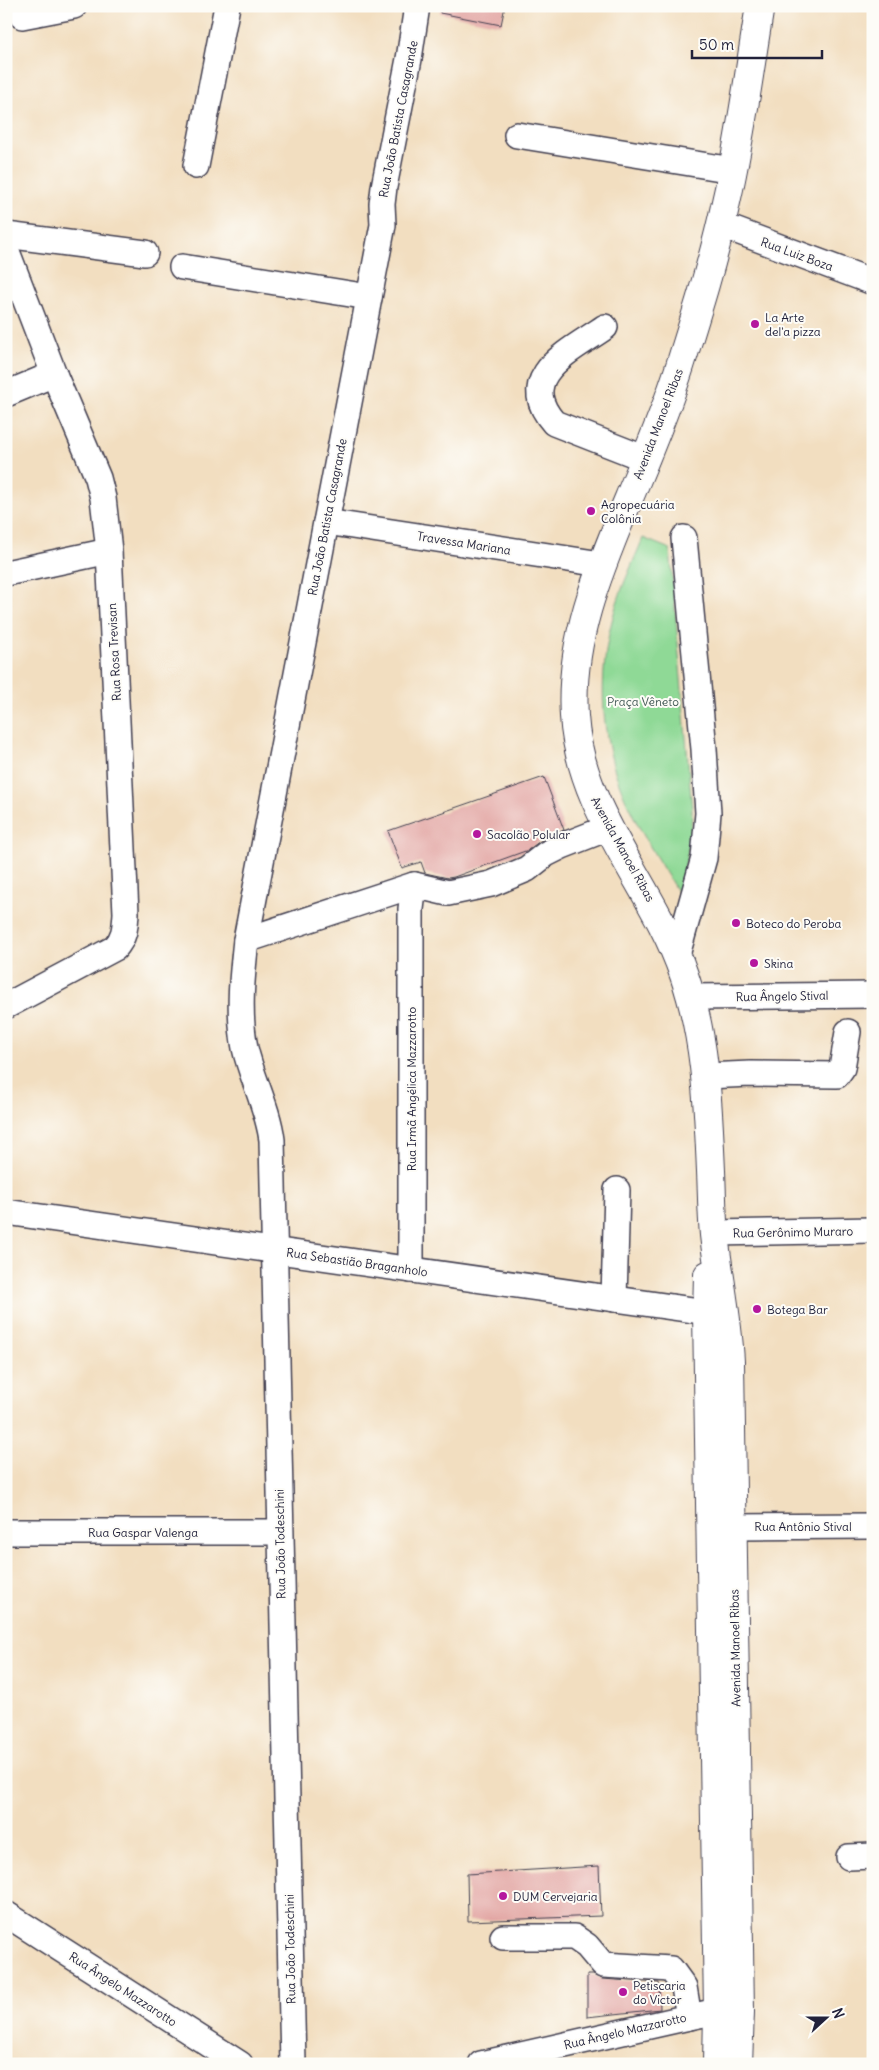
<svg xmlns="http://www.w3.org/2000/svg" width="879" height="2070" font-family="Delius,sans-serif">
	<rect width="100%" height="100%" fill="#fdfcf7"/>
	<filter id="ink" filterUnits="userSpaceOnUse"><feTurbulence type="fractalNoise" baseFrequency=".02" numOctaves="2"/><feDisplacementMap in="SourceGraphic" scale="10" xChannelSelector="R" yChannelSelector="G"/><feConvolveMatrix kernelMatrix="1 2 1 2 8 2 1 2 1" color-interpolation-filters="sRGB"/></filter>
	<filter id="wash" filterUnits="userSpaceOnUse"><feTurbulence type="fractalNoise" baseFrequency=".0096" numOctaves="4" result="noise"/><feDisplacementMap in="SourceGraphic" scale="20" xChannelSelector="R" yChannelSelector="G"/><feGaussianBlur stdDeviation="1.12" result="paint"/><feColorMatrix in="noise" values="0 0 0 0 0 0 0 0 0 0 0 0 0 0 0 0 0 1.4 0 .05"/><feComposite in="paint" operator="in"/></filter>
	<g filter="url(#wash)">
		<rect width="100%" height="100%" fill="#f2dec0"/>
		<path fill="#8fd996" stroke="#587e68" d="M643,538L670,549L692,809C692,838 685,866 679,895C663,867 644,839 630,809C600,749 596,677 614,613C621,587 633,563 643,538Z"/>
		<g id="blocks">
			<g fill="#e3a7a5">
				<path d="M441,6H505L501,25L440,13Z"/>
				<path d="M544,777L564,830L540,841L528,850L454,877L448,878L425,873L421,862L402,868L388,831Z"/>
				<path d="M599,1866L601,1916L468,1921L467,1874Z"/>
				<path d="M587,1975H593L602,1979L659,1983L660,2009L587,2017Z"/>
			</g>
		</g>
	</g>
	<g filter="url(#ink)">
		<use href="#blocks" fill-opacity="0" stroke="#413e4f" stroke-width="1"/>
		<g fill="none" stroke-linecap="round" stroke-linejoin="round">
			<g stroke="#413e4f" stroke-width="28">
				<g id="minor">
					<path d="M22,16L74,6"/>
					<path d="M517,135L733,170"/>
					<path d="M196,166L227,6"/>
					<path d="M721,225L873,282"/>
					<path d="M6,235L145,253"/>
					<path d="M6,249L54,374L98,478L103,498L109,551L126,913C125,927 125,937 115,948L6,1006"/>
					<path d="M182,267L369,297"/>
					<path d="M605,327C571,351 513,376 554,423L646,459"/>
					<path d="M6,394L54,374"/>
					<path d="M326,522L601,564"/>
					<path d="M6,573L109,551"/>
					<path d="M246,940L414,885L448,893L491,884L527,869L546,854L562,846L608,828"/>
					<path d="M677,955L704,858L708,813L704,749L684,538"/>
					<path d="M691,997L873,995"/>
					<path d="M706,1076L750,1074L837,1075L842,1068L848,1032"/>
					<path d="M6,1212L707,1312"/>
					<path d="M714,1233L873,1230"/>
					<path d="M411,1270V909L414,885"/>
					<path d="M614,1299L617,1190"/>
					<path d="M733,1527L873,1526"/>
					<path d="M6,1532H280"/>
					<path d="M849,1857L873,1856"/>
					<path d="M6,1914L240,2064"/>
					<path d="M503,1937H574L587,1946L603,1965L671,1969L684,1987L689,2017"/>
					<path d="M293,2064L272,1140C268,1108 252,1079 245,1048C238,1012 242,976 246,940L383,225L382,204L384,187L409,59L417,6"/>
					<path d="M481,2064L689,2017L718,2011L737,2012"/>
				</g>
			</g>
			<g stroke="#413e4f" stroke-width="30">
				<g id="major">
					<path d="M708,1275L707,1312L718,2011L717,2064"/>
					<path d="M738,2064L740,2012L730,1362C728,1319 719,1278 714,1235C712,1214 712,1192 711,1171C708,1105 706,1039 684,975C654,886 580,814 574,716C569,639 600,568 629,498C647,455 666,411 680,366C697,312 714,258 726,202C741,138 749,72 760,6"/>
				</g>
			</g>
			<use href="#minor" stroke="#fff" stroke-width="25"/>
			<use href="#major" stroke="#fff" stroke-width="28"/>
		</g>
	</g>
	<g fill="#b5179e" stroke="#fdfcf7" stroke-width="2">
		<circle cx="755" cy="324" r="5"/>
		<circle cx="591" cy="511" r="5"/>
		<circle cx="477" cy="834" r="5"/>
		<circle cx="736" cy="923" r="5"/>
		<circle cx="754" cy="963" r="5"/>
		<circle cx="757" cy="1309" r="5"/>
		<circle cx="503" cy="1896" r="5"/>
		<circle cx="623" cy="1992" r="5"/>
	</g>
	<g text-anchor="middle" dominant-baseline="central" stroke-width="4" stroke-linejoin="round" paint-order="stroke">
		<g font-size="12" fill="#22223b" stroke="#fdfcf7">
			<text transform="translate(398 119) rotate(-79)">Rua João Batista Casagrande</text>
			<text transform="translate(797 254) rotate(20)">Rua Luiz Boza</text>
			<text transform="translate(658 424) rotate(-69)">Avenida Manoel Ribas</text>
			<text transform="translate(327 517) rotate(-79)">Rua João Batista Casagrande</text>
			<text transform="translate(464 543) rotate(9)">Travessa Mariana</text>
			<text transform="translate(114 652) rotate(-93)">Rua Rosa Trevisan</text>
			<text transform="translate(623 849) rotate(61)">Avenida Manoel Ribas</text>
			<text transform="translate(782 996) rotate(-1)">Rua Ângelo Stival</text>
			<text transform="translate(411 1089) rotate(-90)">Rua Irmã Angélica Mazzarotto</text>
			<text transform="translate(793 1232) rotate(-1)">Rua Gerônimo Muraro</text>
			<text transform="translate(357 1262) rotate(8)">Rua Sebastião Braganholo</text>
			<text x="803" y="1526">Rua Antônio Stival</text>
			<text x="143" y="1532">Rua Gaspar Valenga</text>
			<text transform="translate(280 1544) rotate(-91)">Rua João Todeschini</text>
			<text transform="translate(735 1648) rotate(-91)">Avenida Manoel Ribas</text>
			<text transform="translate(290 1949) rotate(-91)">Rua João Todeschini</text>
			<text transform="translate(123 1989) rotate(33)">Rua Ângelo Mazzarotto</text>
			<text transform="translate(625 2031) rotate(-13)">Rua Ângelo Mazzarotto</text>
		</g>
		<g font-size="12" fill="#22223b" stroke="#fdfcf7" text-anchor="start">
			<text x="765" y="317">La Arte<tspan x="765" dy="14">del'a pizza</tspan></text>
			<text x="601" y="504">Agropecuária<tspan x="601" dy="14">Colônia</tspan></text>
			<text x="487" y="834">Sacolão Polular</text>
			<text x="746" y="923">Boteco do Peroba</text>
			<text x="764" y="963">Skina</text>
			<text x="767" y="1309">Botega Bar</text>
			<text x="513" y="1896">DUM Cervejaria</text>
			<text x="633" y="1985">Petiscaria<tspan x="633" dy="14">do Victor</tspan></text>
		</g>
		<g font-size="12" fill="#435956" stroke="#fdfcf7">
			<text x="643" y="701">Praça Vêneto</text>
		</g>
	</g>
	<rect width="879" height="2070" fill="none" stroke="#fdfcf7" stroke-width="25"/>
	<g transform="translate(826 2018) rotate(69)" stroke="#fdfcf7" stroke-width="4" paint-order="stroke">
	<path d="M0-4L9 19L0 12L-9 19Z" fill="#22223b"/>
	<text y="-8" font-size="14" font-weight="bold" text-anchor="middle" fill="#22223b">N</text>
	</g>
	<path d="M692 50v8h130v-8" fill="none" stroke="#22223b" stroke-width="2.5"/>
	<text x="699" y="50" font-size="15" fill="#22223b" stroke="#fdfcf7" stroke-width="4" paint-order="stroke">50 m</text>
</svg>
